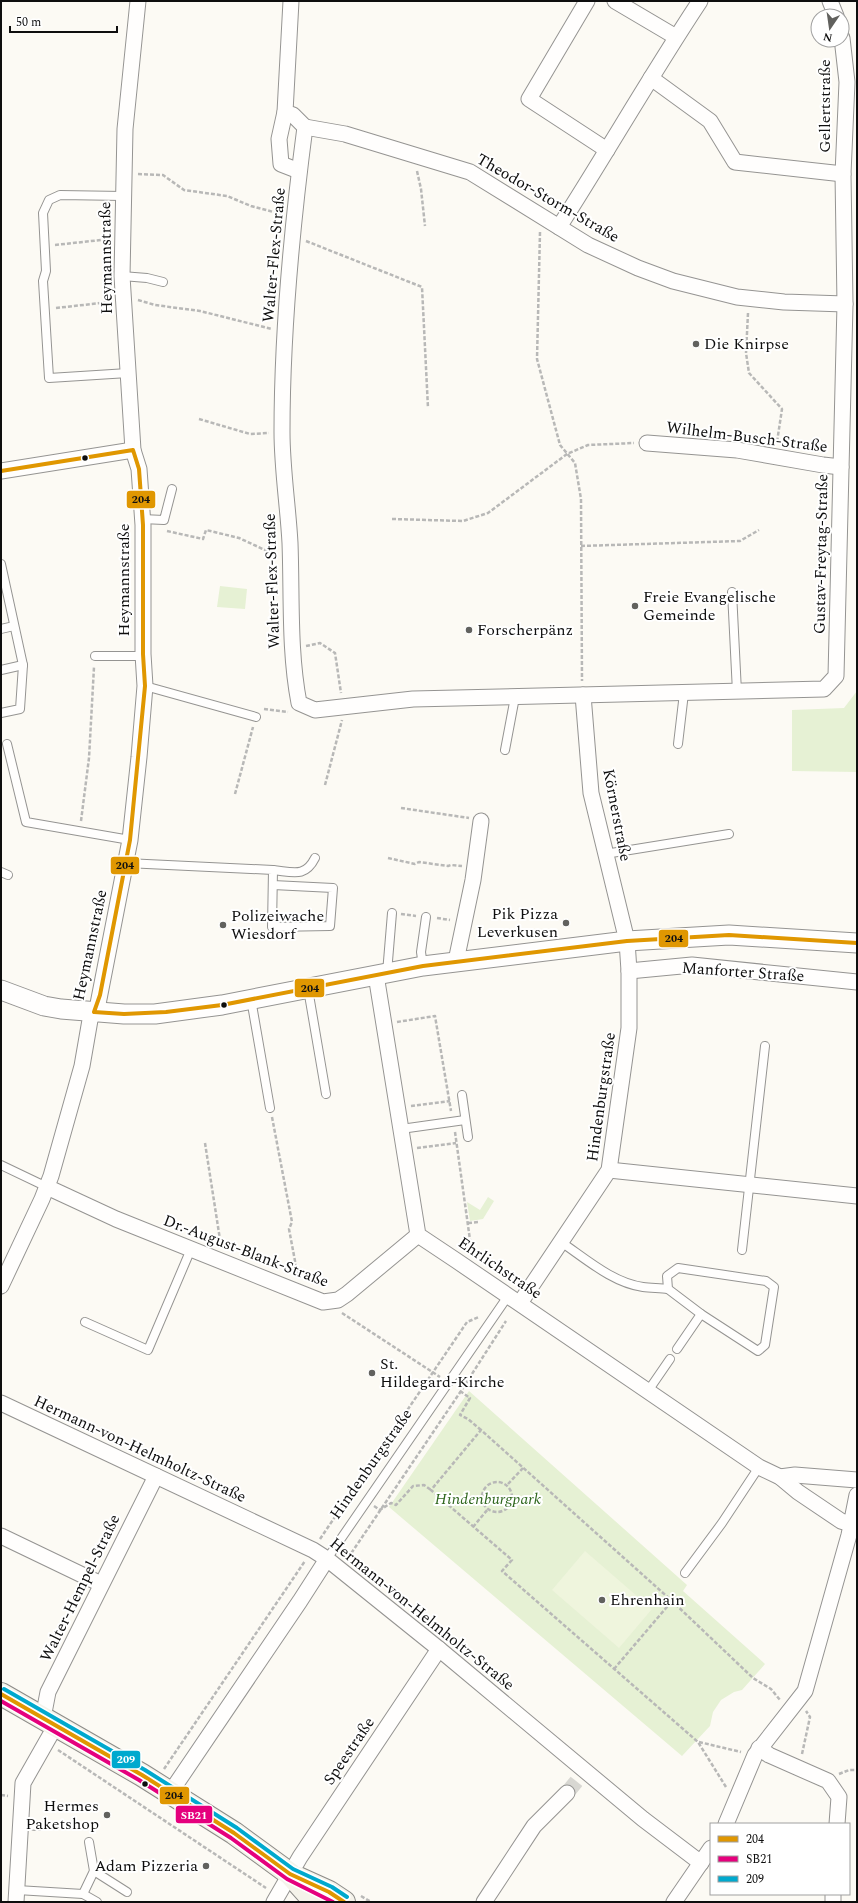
<svg xmlns="http://www.w3.org/2000/svg" width="858" height="1903" font-family="Spectral,serif">
	<rect width="100%" height="100%" fill="#fcfaf4"/>
	<g fill="#e6f1d4">
		<path d="M220,586L247,589L245,609L217,607Z"/>
		<path d="M857,691V772L792,771V710L844,708Z"/>
		<path d="M488,1197L494,1201L483,1219L470,1221L467,1202L480,1210Z"/>
		<path d="M469,1391L687,1585L683,1591L765,1664L742,1690L734,1692L721,1700L713,1712L710,1726L682,1756L389,1507Z"/>
	</g>
	<path fill="#eff5dd" d="M585,1551L652,1609L619,1648L552,1590Z"/>
	<g fill="none" stroke-linecap="round" stroke-linejoin="round">
		<path stroke="#d8d7d2" stroke-width="15" stroke-dasharray="15 8" stroke-linecap="butt" d="M567,1793L580,1777"/>
		<g stroke="#959492" stroke-width="10">
			<g id="service">
				<path d="M123,196L60,195L49,200L43,213L46,271L43,281L49,378L128,373"/>
				<path d="M122,276L147,278L163,282"/>
				<path d="M142,519L164,520L172,489"/>
				<path d="M1,564L23,665L20,709L1,713"/>
				<path d="M732,592L737,692"/>
				<path d="M1,629L14,626"/>
				<path d="M95,656H143"/>
				<path d="M1,670L23,665"/>
				<path d="M145,686L256,717"/>
				<path d="M7,744L26,822L130,840"/>
				<path d="M678,744L684,693"/>
				<path d="M505,750L515,697"/>
				<path d="M605,854L729,834"/>
				<path d="M126,863L273,870L272,927L330,926L333,888L273,885"/>
				<path d="M273,870C293,872 305,878 315,858"/>
				<path d="M1,872L8,875"/>
				<path d="M423,966L421,952L426,917"/>
				<path d="M387,973L392,913"/>
				<path d="M308,989L326,1094"/>
				<path d="M251,999L270,1108"/>
				<path d="M462,1095L468,1137"/>
				<path d="M401,1129L465,1120"/>
				<path d="M1,1165L47,1187"/>
				<path d="M561,1242C586,1259 613,1283 643,1287C651,1288 660,1288 668,1289"/>
				<path d="M742,1250L765,1046"/>
				<path d="M678,1268L766,1281L774,1287L765,1345L758,1351L701,1314L668,1289L667,1276Z"/>
				<path d="M85,1322L148,1350L191,1249"/>
				<path d="M677,1349L701,1314"/>
				<path d="M648,1391L670,1359"/>
				<path d="M327,1559L508,1296"/>
				<path d="M685,1573L722,1523L759,1467"/>
				<path d="M21,1825L40,1826"/>
				<path d="M94,1871L127,1892"/>
				<path d="M17,1890L83,1894L97,1902"/>
				<path d="M83,1894L94,1871L89,1842"/>
			</g>
		</g>
		<g stroke="#959492" stroke-width="17">
			<g id="minor">
				<path d="M291,1L285,112L293,115L305,127C292,226 282,332 282,432C282,469 288,506 290,543C292,597 289,651 299,703L315,710L413,699L824,689L836,676L845,304L843,174L847,82L842,38"/>
				<path d="M587,1L529,99L607,150"/>
				<path d="M615,1L676,37"/>
				<path d="M830,1L836,16"/>
				<path d="M651,78L710,121L735,162L843,174"/>
				<path d="M285,112L279,139L281,164L299,171"/>
				<path d="M305,127L345,134L470,172L588,245L638,268L673,281L737,297L784,302L845,304"/>
				<path d="M559,227C607,152 651,75 700,1"/>
				<path d="M647,443L737,450L823,465L841,467"/>
				<path d="M1,471L133,450"/>
				<path d="M456,961L473,880L481,821"/>
				<path d="M629,971L692,965L857,982"/>
				<path d="M376,975L418,1235L457,1261L759,1467L780,1477L798,1492L841,1521L851,1524"/>
				<path d="M609,1170L857,1196"/>
				<path d="M47,1187L116,1219L323,1302L338,1300L347,1294L418,1235"/>
				<path d="M1,1286L42,1199L51,1176L82,1066L90,1020L98,1004L130,840L139,757L145,686L143,654V525L139,469L133,450L122,276L125,129L138,1"/>
				<path d="M520,1303L609,1170L629,1028V971L627,941L591,793L583,695"/>
				<path d="M1,1403L313,1550L327,1559L439,1649L643,1819L701,1863"/>
				<path d="M780,1477L795,1475L857,1480"/>
				<path d="M1,1536L101,1584"/>
				<path d="M43,1718L48,1692L156,1476"/>
				<path d="M759,1748L769,1755L828,1781L839,1797L837,1824"/>
				<path d="M170,1793L300,1601L327,1559"/>
				<path d="M726,1824L755,1755L805,1691L849,1535L857,1495"/>
				<path d="M16,1902L23,1783L56,1725"/>
				<path d="M274,1902L300,1857L439,1649"/>
				<path d="M484,1902L534,1826L567,1793"/>
				<path d="M674,1902L711,1848"/>
				<path d="M833,1902V1894"/>
			</g>
		</g>
		<g stroke="#959492" stroke-width="21">
			<path id="tertiary" d="M1,990L44,1006L61,1009L124,1014H155L222,1005L423,966L627,941L729,935L857,943"/>
		</g>
		<g stroke="#8c8b88" stroke-width="24">
			<g id="secondary">
				<path d="M1,1694L142,1775L234,1833L290,1874L315,1902"/>
				<path d="M298,1878L329,1892L344,1902"/>
			</g>
		</g>
		<g stroke="#b8b8b7" stroke-width="2.5" stroke-dasharray="4 2" stroke-linecap="butt">
			<path d="M417,171L421,189L425,226"/>
			<path d="M138,174L163,175L184,190L227,196L251,206L281,214"/>
			<path d="M540,232L537,359L560,445L575,463L581,499L582,681"/>
			<path d="M306,241L422,287L428,408"/>
			<path d="M55,245L110,239"/>
			<path d="M138,300L155,305L200,311L272,329"/>
			<path d="M56,308L110,302"/>
			<path d="M748,313L746,353L749,373L782,409L777,442"/>
			<path d="M199,419L250,434L269,433"/>
			<path d="M392,519L463,521L488,513L567,454L588,445L634,443"/>
			<path d="M167,531L203,539L206,530L239,538L265,550L276,547"/>
			<path d="M581,546L740,541L759,530"/>
			<path d="M306,646L320,643L335,653L341,693"/>
			<path d="M264,709L288,712"/>
			<path d="M325,785L342,720"/>
			<path d="M235,794L253,727"/>
			<path d="M401,808L469,818"/>
			<path d="M81,821L89,758L94,667"/>
			<path d="M388,858L415,864L419,862L448,866L451,865L462,866"/>
			<path d="M401,914L416,916"/>
			<path d="M437,918L450,920"/>
			<path d="M397,1022L435,1016L451,1111"/>
			<path d="M411,1106L450,1101"/>
			<path d="M272,1117L292,1222L289,1229L298,1277"/>
			<path d="M455,1132L470,1240L464,1250"/>
			<path d="M205,1143L221,1246"/>
			<path d="M417,1148L456,1143"/>
			<path d="M468,1223L479,1222"/>
			<path d="M342,1313L440,1377"/>
			<path d="M460,1391L470,1398L460,1415L468,1419L481,1430"/>
			<circle cx="497" cy="1497" r="15"/>
			<path d="M508,1484L523,1468"/>
			<path d="M374,1506L380,1510L391,1503L396,1505L413,1486L424,1485L431,1490"/>
			<path d="M473,1527L488,1509"/>
			<path d="M320,1539L467,1322L479,1317"/>
			<path d="M348,1558L461,1391L506,1321"/>
			<path d="M614,1669L672,1601"/>
			<path d="M699,1742L741,1752"/>
			<path d="M58,1750L266,1888"/>
			<path d="M802,1754L810,1717L806,1711"/>
			<path d="M164,1769L305,1561"/>
			<path d="M839,1774L849,1770H857"/>
			<path d="M726,1787L698,1742L502,1571L512,1560L431,1490L481,1430L672,1601L753,1678L771,1689L780,1700"/>
			<path d="M1,1795L8,1796"/>
			<path d="M361,1896L371,1902"/>
		</g>
		<use href="#service" stroke="#fffefd" stroke-width="8"/>
		<use href="#minor" stroke="#fffefd" stroke-width="15"/>
		<use href="#tertiary" stroke="#fffefd" stroke-width="19"/>
		<use href="#secondary" stroke="#f5f3ea" stroke-width="22"/>
		<g stroke="#fff" stroke-width="7">
			<g id="bus-1">
				<path d="M1,471L133,450L139,469L143,525V654L145,686L130,840L100,995L94,1012L124,1014L166,1012L222,1005L423,966L627,941L729,935L857,943"/>
				<path d="M1,1694L142,1775L234,1833L290,1874L329,1892L344,1902"/>
			</g>
		</g>
		<g stroke="#fff" stroke-width="7">
			<path id="bus-2" d="M1,1701L139,1780L231,1838L287,1879L333,1902"/>
		</g>
		<g stroke="#fff" stroke-width="7">
			<path id="bus-3" d="M4,1689L145,1770L237,1828L293,1869L332,1887L347,1897"/>
		</g>
		<use href="#bus-1" stroke="#e09701" stroke-width="4"/>
		<use href="#bus-2" stroke="#e5007d" stroke-width="4"/>
		<use href="#bus-3" stroke="#00a9ce" stroke-width="4"/>
	</g>
	<g fill="#61615e" stroke="#fff" stroke-width="1.5">
		<circle cx="696" cy="344" r="4"/>
		<circle cx="635" cy="606" r="4"/>
		<circle cx="469" cy="630" r="4"/>
		<circle cx="566" cy="923" r="4"/>
		<circle cx="223" cy="925" r="4"/>
		<circle cx="372" cy="1373" r="4"/>
		<circle cx="602" cy="1600" r="4"/>
		<circle cx="107" cy="1815" r="4"/>
		<circle cx="206" cy="1866" r="4"/>
	</g>
	<g fill="#0e0e0e" stroke="#fff" stroke-width="1.5">
		<circle cx="85" cy="458" r="3.5"/>
		<circle cx="224" cy="1005" r="3.5"/>
		<circle cx="145" cy="1784" r="3.5"/>
	</g>
	<g text-anchor="middle" dominant-baseline="central" stroke-width="4" stroke-linejoin="round" paint-order="stroke">
		<g font-size="16" fill="#0e0e0e" stroke="#fff">
			<text transform="translate(825 106) rotate(-90)">Gellertstraße</text>
			<text transform="translate(548 198) rotate(30)">Theodor-Storm-Straße</text>
			<text transform="translate(274 255) rotate(-85)">Walter-Flex-Straße</text>
			<text transform="translate(106 258) rotate(-91)">Heymannstraße</text>
			<text transform="translate(747 437) rotate(7)">Wilhelm-Busch-Straße</text>
			<text transform="translate(821 554) rotate(-89)">Gustav-Freytag-Straße</text>
			<text transform="translate(124 580) rotate(-90)">Heymannstraße</text>
			<text transform="translate(272 581) rotate(-92)">Walter-Flex-Straße</text>
			<text transform="translate(617 815) rotate(79)">Körnerstraße</text>
			<text transform="translate(90 945) rotate(-78)">Heymannstraße</text>
			<text transform="translate(743 972) rotate(4)">Manforter Straße</text>
			<text transform="translate(601 1097) rotate(-82)">Hindenburgstraße</text>
			<text transform="translate(246 1251) rotate(21)">Dr.-August-Blank-Straße</text>
			<text transform="translate(500 1268) rotate(34)">Ehrlichstraße</text>
			<text transform="translate(140 1449) rotate(25)">Hermann-von-Helmholtz-Straße</text>
			<text transform="translate(371 1464) rotate(-55)">Hindenburgstraße</text>
			<text transform="translate(80 1588) rotate(-64)">Walter-Hempel-Straße</text>
			<text transform="translate(422 1614) rotate(39)">Hermann-von-Helmholtz-Straße</text>
			<text transform="translate(349 1751) rotate(-56)">Speestraße</text>
		</g>
		<g font-size="16" fill="#0e0e0e" stroke="#fff" text-anchor="start">
			<text x="704" y="344">Die Knirpse</text>
			<text x="643" y="597">Freie Evangelische<tspan x="643" dy="18">Gemeinde</tspan></text>
			<text x="477" y="630">Forscherpänz</text>
			<text x="558" y="914" text-anchor="end">Pik Pizza<tspan x="558" dy="18">Leverkusen</tspan></text>
			<text x="231" y="916">Polizeiwache<tspan x="231" dy="18">Wiesdorf</tspan></text>
			<text x="380" y="1364">St.<tspan x="380" dy="18">Hildegard-Kirche</tspan></text>
			<text x="610" y="1600">Ehrenhain</text>
			<text x="99" y="1806" text-anchor="end">Hermes<tspan x="99" dy="18">Paketshop</tspan></text>
			<text x="198" y="1866" text-anchor="end">Adam Pizzeria</text>
		</g>
		<g font-size="16" font-style="italic" fill="#2f671e" stroke="#fff">
			<text x="488" y="1499">Hindenburgpark</text>
		</g>
	</g>
	<g stroke="#fff" stroke-width="1.5">
		<rect x="126" y="490" width="30" height="19" rx="4" fill="#e09701"/>
		<rect x="110" y="856" width="30" height="19" rx="4" fill="#e09701"/>
		<rect x="658" y="929" width="31" height="19" rx="4" fill="#e09701"/>
		<rect x="294" y="978" width="31" height="20" rx="4" fill="#e09701"/>
		<rect x="111" y="1750" width="30" height="19" rx="4" fill="#00a9ce"/>
		<rect x="159" y="1786" width="31" height="19" rx="4" fill="#e09701"/>
		<rect x="175" y="1805" width="38" height="19" rx="4" fill="#e5007d"/>
	</g>
	<g font-size="11" text-anchor="middle" font-weight="bold" fill="#fff">
		<text x="126" y="1763">209</text>
		<text x="194" y="1819">SB21</text>
	</g>
	<g font-size="11" text-anchor="middle" font-weight="bold" fill="#111">
		<text x="141" y="503">204</text>
		<text x="125" y="869">204</text>
		<text x="674" y="942">204</text>
		<text x="310" y="992">204</text>
		<text x="174" y="1799">204</text>
	</g>
	<rect width="858" height="1903" fill="none" stroke="#0e0e0e" stroke-width="4"/>
	<rect x="710" y="1823" width="140" height="72" fill="#ffffff" stroke="#9f9f9f"/>
	<rect x="718" y="1836" width="20" height="6" fill="#e09701" stroke="#9f9f9f"/>
	<text x="746" y="1843" font-size="12" fill="#0e0e0e">204</text>
	<rect x="718" y="1856" width="20" height="6" fill="#e5007d" stroke="#9f9f9f"/>
	<text x="746" y="1863" font-size="12" fill="#0e0e0e">SB21</text>
	<rect x="718" y="1876" width="20" height="6" fill="#00a9ce" stroke="#9f9f9f"/>
	<text x="746" y="1883" font-size="12" fill="#0e0e0e">209</text>
	<g transform="translate(830 28) rotate(193)"><circle r="19" fill="#ffffff" stroke="#9f9f9f"/>
	<path d="M0-3L7 15L0 10L-7 15Z" fill="#61615e"/>
	<text y="-6" font-size="11" font-weight="bold" text-anchor="middle" fill="#0e0e0e">N</text>
	</g>
	<path d="M10 26v6h107v-6" fill="none" stroke="#0e0e0e" stroke-width="2"/>
	<text x="16" y="26" font-size="12" fill="#0e0e0e" stroke="#ffffff" stroke-width="3" paint-order="stroke">50 m</text>
</svg>
